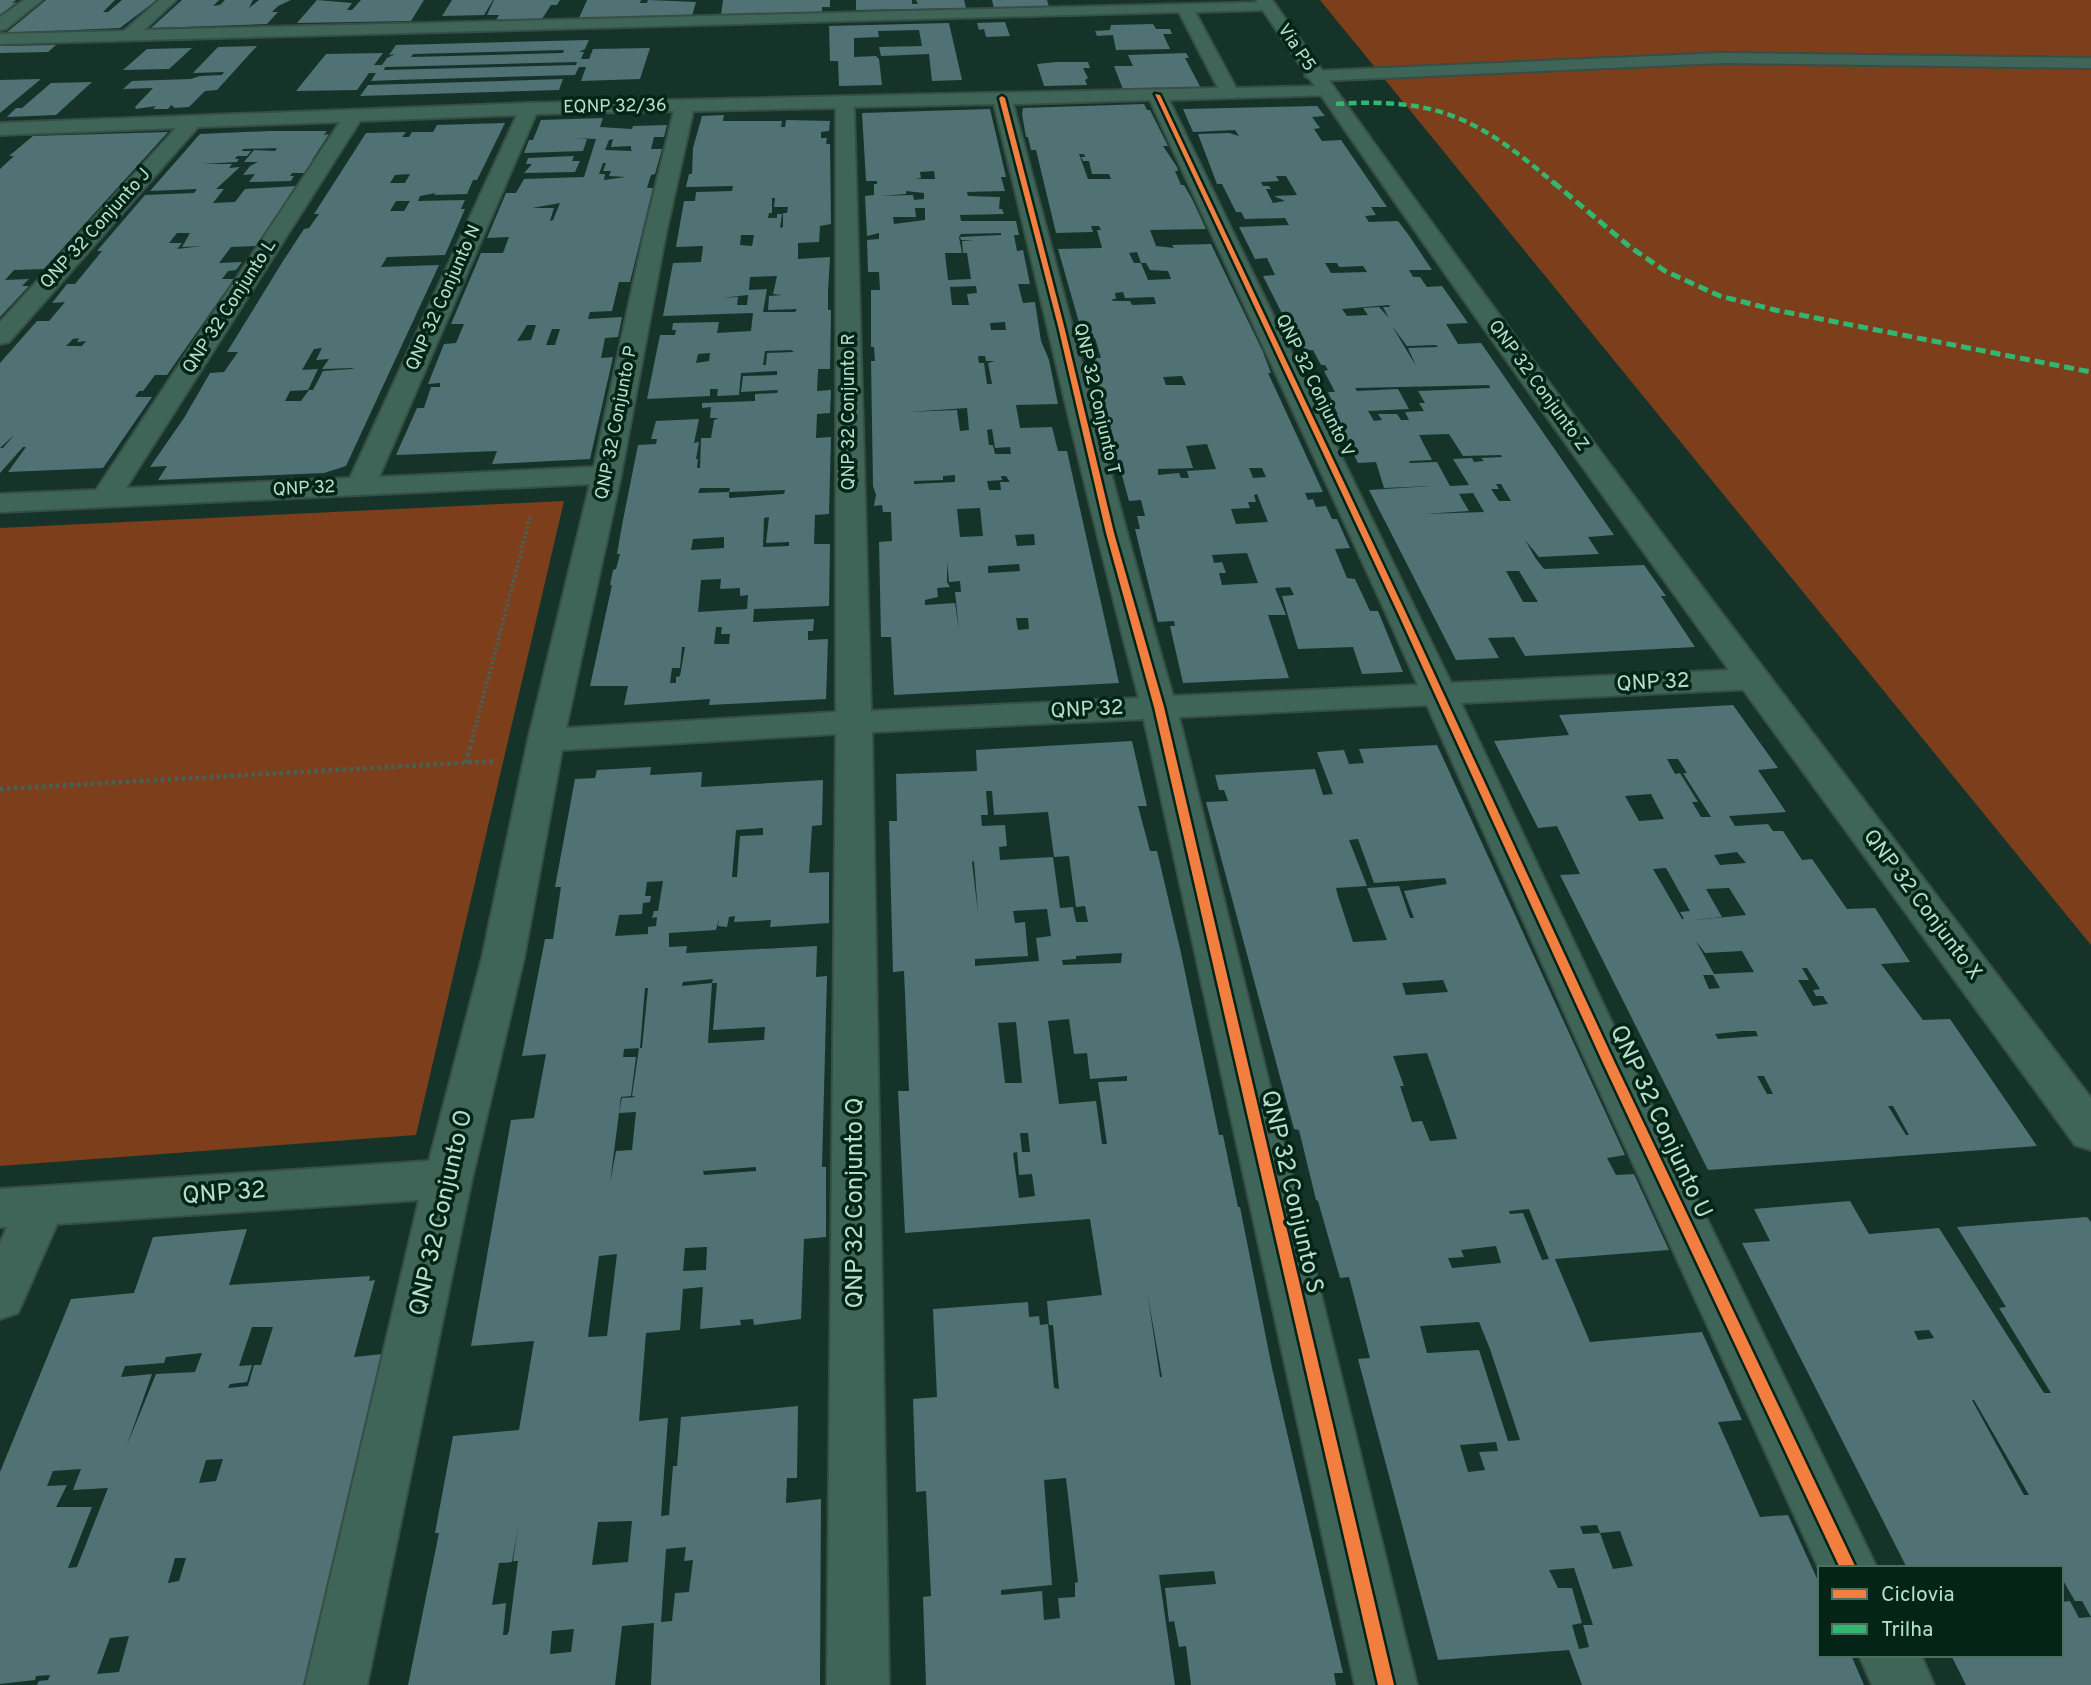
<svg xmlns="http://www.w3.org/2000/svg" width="2091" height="1685" font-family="Overpass,sans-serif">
	<rect width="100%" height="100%" fill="#153329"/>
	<g fill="#7d3e1c">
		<path d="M1320,0H2091V945Z"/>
		<path d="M564,501L416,1135L0,1166V528Z"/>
	</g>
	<g fill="#507274" fill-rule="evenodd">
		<path d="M0,0H16L12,3L17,2L0,15Z"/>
		<path d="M46,0H115L103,12H108L122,0H157L120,28L6,33Z"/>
		<path d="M182,0H219L213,6L220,5L225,0H253L249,8L259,0H291L278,6L272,12H278L267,24L151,28Z"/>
		<path d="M317,0L352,3L347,10H352L361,0H424L411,21L297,23Z"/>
		<path d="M452,0H493L484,15L442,16Z"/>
		<path d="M494,0H560L557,5H551L542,19L496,20L499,15H487Z"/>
		<path d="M587,0H641L640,3H647L648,0L696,2L692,16L579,18Z"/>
		<path d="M723,0H830V7H822V12L721,15Z"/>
		<path d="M856,0H912V4H918L916,0H964L966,8L856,10Z"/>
		<path d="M992,0H1047L1049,7L994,8Z"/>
		<path d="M1005,22L1010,36L986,37L984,29L979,30L977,23Z"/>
		<path d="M949,23L962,80L932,81L929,54L881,56L879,47L922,46L919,30L878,31L879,37L854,38V57L876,56L879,59L882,85L839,86L838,61H830L829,26Z"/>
		<path d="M1153,24L1156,29H1170L1172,34H1163L1170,49L1116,50L1113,35L1097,36L1095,31L1110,30L1111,25Z"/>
		<path d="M589,40L585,49L579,52H584L581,59H589L593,49L650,48L640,79L581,81L586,67H579L575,75L395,80L371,81L376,73H369L357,90L296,91L326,54L383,53L374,65H382L387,58L395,54L389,55L396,45ZM564,50L563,53L411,57L413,54ZM577,62L576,65L384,70L385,67Z"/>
		<path d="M56,45L48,52L0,53V46Z"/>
		<path d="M257,46L217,90L205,91L189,107L175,108L171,105L168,109H153L156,106L136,109L135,107L153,88L123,89L132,81L191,79L200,76L222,75L224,72L193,73L218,47Z"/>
		<path d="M192,48L169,69L123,70L147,49Z"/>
		<path d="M1186,53L1189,58H1185L1202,90L1124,92L1114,66H1133L1128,55Z"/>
		<path d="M1056,62H1088L1090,68H1083L1088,78L1085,80L1087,85L1044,86L1037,64Z"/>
		<path d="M41,79L0,113V80Z"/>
		<path d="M563,79L559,90L360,96L368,85Z"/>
		<path d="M92,82L56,115L7,117L16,108H22L51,83Z"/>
		<path d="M1144,104L1147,110H1150L1168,146H1163L1177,167L1178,171H1175L1181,185H1184L1192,199L1206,229L1150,230L1156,246L1174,248L1172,245L1211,244L1263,352L1271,373H1268L1323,492L1305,493L1308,500L1313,499L1316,507L1326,506L1332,519H1337L1350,548L1335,549L1347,578L1355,579L1370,611H1378L1403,672L1362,674L1353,647L1298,649L1282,596L1294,595L1290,587L1275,588L1286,615H1268L1289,678L1183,683L1170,626H1175L1174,621L1158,622L1142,558L1135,529H1140L1137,516H1145L1141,500L1129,501L1108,425H1104L1090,358H1101L1095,338L1081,339L1078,319L1058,249L1102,248L1097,230H1101L1099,226H1091L1093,232L1056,233L1036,150H1031L1028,137H1026L1022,114L1023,108ZM1079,154H1084L1085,157H1081L1083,161H1089L1092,174H1109L1111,179H1088ZM1137,252L1141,263H1146L1150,270L1168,271L1171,279L1148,280L1141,263H1134L1129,253ZM1123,292L1125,298L1154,297L1156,304L1132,305L1130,301H1113L1112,299H1116L1115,293ZM1182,376L1186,385H1166L1163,377ZM1207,444L1216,469L1187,471L1189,478H1181L1179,473L1158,475V469L1193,468L1186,446ZM1249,468H1262L1266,477L1253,478ZM1257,494L1268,522L1236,524L1231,509L1250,508L1248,502H1256L1254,495ZM1247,553L1258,583L1222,585L1219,573H1226L1222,562L1214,563L1212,555Z"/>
		<path d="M1317,106L1325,116L1312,117L1320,128L1314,129L1322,141L1341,140L1387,207H1371L1376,215L1365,216L1369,222L1398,221L1410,237L1432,270H1409L1413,277H1420L1427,287L1442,286L1468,323L1446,324L1458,344L1481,343L1614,535L1588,537L1599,554L1539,557L1525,540L1536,559L1544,569L1644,565L1666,596H1661L1695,647L1525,656L1514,637L1488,638L1499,658L1456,660L1369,490L1431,486L1384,488L1376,462L1358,463L1334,415H1338L1328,392H1335L1324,371L1328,370L1325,365H1321L1313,350L1301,351L1263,276L1275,275L1267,258L1255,259L1239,227L1289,225L1285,218L1245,219L1241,212H1236L1222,184H1217L1198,134L1229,133L1239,136L1235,130L1193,132L1183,109ZM1276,176H1286L1297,195L1274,196L1285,201L1273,203L1266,189H1271L1269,186H1263L1261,182L1279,181ZM1325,263H1337L1339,267L1363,266L1367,272L1331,273ZM1389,305L1390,307H1383L1389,318L1379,307L1363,308L1368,315L1347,316L1342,309ZM1392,326L1407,346L1436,345L1438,347L1408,348L1416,366ZM1489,385L1490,388L1418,391L1425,403H1419L1424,411L1405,412L1409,420H1401L1397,414H1378L1382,420L1374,421L1368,411L1409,409L1398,389L1357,391L1355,388ZM1449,434L1463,456L1501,455L1502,457L1481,458L1484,461L1474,462L1472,458L1453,459L1469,485L1450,486L1437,462L1410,463L1409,461L1432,460L1419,435ZM1496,484H1501L1511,501H1499L1491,489H1499ZM1473,493L1484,512L1424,514L1469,511L1459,494ZM1506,571H1519L1538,602H1523Z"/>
		<path d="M990,109L1006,177H1001L1005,191L967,192L968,196L1000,197L999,209H1002L1004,214L960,215L961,221H1016L1019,235H1014L1017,251L1023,250L1030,284H1018L1023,303L1035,302L1041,341L1049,360L1058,404L1016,405L1020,428L1052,427L1058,451H1067L1119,683L894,695L891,637H881L879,542L892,541L891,512H883L882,505L874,506L876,495L873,486L871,361H875L874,347H871V290H880L879,272H868L867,240L879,239V233L867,236L865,196L874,195V184H877V181H866L862,113ZM934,171L935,179H915L921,178L920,172ZM906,191L924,193V199L914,200L913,195L880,196L906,194ZM915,208H925V220L894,224L893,217H916ZM1001,233V235L960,237L961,240H974L962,241L963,253H967L971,279L948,280L945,253H962L959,237L961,234ZM976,286L977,293L967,294L969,305H952L950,287ZM1005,322L1006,330H991L990,323ZM978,356H985L986,361H995L988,363L992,384H987L984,363H979ZM967,408L969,430L960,431L957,410L908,412ZM992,429L995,448L1010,447L1011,454H995L993,445H989L987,430ZM955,475V482L914,484V481L943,480V476ZM1001,476H1006L1010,482H1000L1001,490H989L987,481L1002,480ZM980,508L983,536L960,537L957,509ZM1034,534L1035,545L1017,546L1015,535ZM947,562L949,582L960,581L961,592H955L959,630L955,603L925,605V600L938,597L937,588L950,587L947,582ZM1019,564L1020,571L988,573V566ZM1016,618H1028L1029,629L1018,630Z"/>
		<path d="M724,115L723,121H782L781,127H785L786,120L830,121L829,131L821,132V138H827L826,144H830L831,224L820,226L819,242L798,243V259L830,257L828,292V310H831L830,369H818L817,391L831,390L830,413L817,414L816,438L831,437L829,514L815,515L814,544H830L829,606L754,609L753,622L814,619L813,631H808V640L828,639L826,699L709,705L710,699L624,705L628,686H590L612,585H610L613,570L616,569L620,554H617L622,525L638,445L656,444L657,439H651L656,421L699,419L694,443L699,442L696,459H698L697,468H700L701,438H711L714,420L719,418H710L711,407L702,408V403L755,401V394L777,393L778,390L741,392L743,376L777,375V371L741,373L739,395L717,396L718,389H710V396L647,399L660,335H675L676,330H672L673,323L719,322L717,333L751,331L753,313L663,316L673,263L701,262L703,246L676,247L684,201H695L696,192L732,191L733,186L686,187L689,174H692L693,148L702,116ZM772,198H775L774,207H788L787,213H783V227L780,228L782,214H777V218H768L769,213H772ZM741,235H754L752,246L740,245ZM777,276L773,294L782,295L769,296L768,310L797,309L795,312H763L767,289L749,290L750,277ZM748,295L747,305H737L738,297L722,298ZM791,350L794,352L767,353L766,365H763L765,351ZM710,353L709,361L696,363L698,354ZM700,488H730L729,492L698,493ZM785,490L784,494L729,498V492ZM769,517L766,543L789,542V546L763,547L764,518ZM724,537V548L691,550L693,539ZM721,579L720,589L740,588V596L748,595L747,609L698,612L701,580ZM716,627H722L721,634H730L729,644H714ZM682,647H685L680,676L676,677V683H670L672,668H680Z"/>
		<path d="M603,118L600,127L632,129L633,126L667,125L664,137H654L651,149H662L655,174L651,175L647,188H653L630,282H619L612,311L590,312L588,319L622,317L618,337L605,338L601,358L613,357L590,459L492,464L497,451L396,455L417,408H424L431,387H440V383L428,384L444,344L456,343L464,324H451L481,253H503L509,237L487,238L506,193H516L524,179L584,177L596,139L573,138L587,139L583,151L524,153L529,140H533L541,120ZM613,139L611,147L631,146V150L633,151L605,150L609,140ZM603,163H606L603,171H611L609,176L626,177L604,180L605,174H599ZM560,203L553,220L550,221L554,208H532ZM527,325H536L531,340L517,341ZM552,329H560L555,345H546Z"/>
		<path d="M505,123L477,180H473L467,194L434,195L436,193L420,196L418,201L465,200L461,209H465L445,255L387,257L381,267L439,265L346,466L324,473L158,480L167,466L150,467L184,418L210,373L224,372L238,352H227L283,261L304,229L309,228L319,214H314L366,133L406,132L402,137H409L412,132H433L437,125ZM410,174L405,183H390L395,175ZM396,201H410L404,211H390ZM322,348L316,360L329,359L322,369L354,368L352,369L323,371L313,390H309L301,401H285L290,391L308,390L318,369L302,370L314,349Z"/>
		<path d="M270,131H327L324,135L329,134L312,160L316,159L307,173H292L290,176H294L291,181L249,182L255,174L243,175L250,166L258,162H244L254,150L275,151L277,148L243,149L242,151H251L247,156H237L235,159H239L237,162L202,164H232L229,168L240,167L216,189H224L213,203L235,202L245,189L296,186L260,243L256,246L231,247L219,263L242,262L236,270L228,271L222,279H234L167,375H155L143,391H139L135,397H152L103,468L8,472L26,447H23L0,473V448H3L14,435L0,448V363L37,321H49L65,302L52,303L67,284H75L102,251H97L145,195L194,193L197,189L150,191L200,134ZM177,233H190L182,247L202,246L177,249L182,243H169ZM79,338L77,342L86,341L72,358L82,346H66L73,339Z"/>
		<path d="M168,132L44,269L14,270L5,280L29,279L22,286H29L0,317V169L14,156H9L33,136Z"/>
		<path d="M574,156L572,161H580L575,172L524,173L532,164H526L528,158Z"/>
		<path d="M1733,705L1778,768L1758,770L1786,812L1729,816L1735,826L1768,824L1773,831H1783L1802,860L1812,859L1847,909L1875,908L1910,962L1881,964L1923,1020L1950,1019L2037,1146L1708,1170L1560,875L1580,874L1557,826L1538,828L1494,741L1569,735L1559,715ZM1667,759H1678L1687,773H1683L1711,817H1701L1692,802H1698L1680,773L1675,774ZM1651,794L1664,819L1639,821L1625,796ZM1737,852L1746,863L1720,865L1714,855ZM1666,868L1690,911L1680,912L1684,919H1682L1653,869ZM1729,888L1746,915L1696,920L1722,917L1706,889ZM1696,941L1705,953L1742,951L1754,972L1714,974ZM1802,968H1807L1820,989L1813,990L1816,996H1823L1828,1004L1813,1006L1798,980H1809ZM1703,975H1713L1720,988L1709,989ZM1743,1031H1756L1758,1036L1718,1039L1715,1034ZM1757,1076H1764L1773,1094H1767ZM1888,1106H1893L1909,1135H1906Z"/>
		<path d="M1132,741L1147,806H1138L1150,851H1157L1181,953L1219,1135H1223L1238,1207H1240L1272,1368L1343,1673H1334L1336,1685H1191L1186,1646L1179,1647L1174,1621L1169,1622L1165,1588L1216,1584L1214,1571L1159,1575L1175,1685H926L923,1597L931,1596L926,1491L916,1492L913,1399L937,1397L933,1309L1028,1302L1029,1317L1039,1316L1040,1325L1048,1324L1054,1388L1059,1389L1053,1325H1049L1047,1301L1102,1295L1090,1219L905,1233L898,1091H909L904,971L893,972L889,821H897L896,774L977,771L976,750ZM986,791H992L994,815L1048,812L1054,857L1069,856L1076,907L1085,906L1088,922H1076L1073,907L1060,908L1053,857L1000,860L999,847L1007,846L1005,825L982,826L981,815H988ZM974,861L978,913L972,862ZM1047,909L1051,936L1036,938L1039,961L975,966V959L1028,956L1025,922L1015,923L1013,911ZM1122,953L1121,963L1063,965L1062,960L1076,959V956ZM1069,1019L1074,1054L1087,1053L1090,1079L1127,1076V1081L1098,1082L1107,1144H1102L1096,1101L1059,1104L1048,1021ZM1016,1022L1022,1083H1005L998,1023ZM1020,1133H1028L1030,1152H1022ZM1017,1152L1019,1175L1032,1174L1035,1196L1019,1198L1013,1153ZM1147,1291L1162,1377H1160ZM1066,1478L1078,1582L1075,1583V1597L1058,1598L1060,1618L1044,1620L1042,1591L1001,1595V1590L1052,1585L1044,1480Z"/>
		<path d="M1437,745L1625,1155L1607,1158L1616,1175L1634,1174L1669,1250L1555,1259L1590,1342L1702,1332L1742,1420L1718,1422L1760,1517L1788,1515L1820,1585V1655H1851L1864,1685H1582L1569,1650L1438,1660L1358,1359L1370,1358L1349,1277L1340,1278L1318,1201L1316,1200L1299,1130L1294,1129L1206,802L1228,801L1224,790H1219L1215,775L1315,769L1323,795L1333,794L1317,752L1344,750L1349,764L1364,763L1359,749ZM1358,839L1374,883L1445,878L1447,884L1404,891L1414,918H1410L1399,886L1367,888L1387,940L1353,942L1338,896L1336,888L1367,886L1349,840ZM1443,980L1448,992L1406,995L1402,983ZM1427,1053L1445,1104L1457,1139L1430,1141L1422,1121L1412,1122L1400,1086H1404L1393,1056ZM1529,1209L1549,1259L1542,1260L1523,1213L1510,1214L1509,1211ZM1496,1246L1501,1263L1452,1268L1448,1258L1464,1257L1461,1250ZM1479,1322L1490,1349L1520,1440L1508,1441L1479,1350L1427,1353L1420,1326ZM1496,1442L1498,1451L1479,1452L1485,1470L1468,1472L1460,1445ZM1597,1525L1600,1533L1620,1531L1633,1566L1613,1569L1600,1533L1583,1534L1580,1526ZM1574,1568L1593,1625H1583L1589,1647L1579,1649L1572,1625L1582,1623L1572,1588H1558L1549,1570Z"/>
		<path d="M651,767L650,775L702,772L701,787L823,780L822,825L812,826L809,873L829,872V923L770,927L771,920L734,922L735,916L729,917L727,927L718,926L719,918L716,930L669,933V947L687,946L686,953L817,946L816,977L827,976L822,1167H826V1237L804,1239L801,1319L754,1325L753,1319L740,1320L741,1325L700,1329L703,1287L683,1289L680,1330L646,1333L639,1421L668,1418L661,1516L669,1515L673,1466H677L681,1417L798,1406L797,1478H787L786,1503L821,1499L820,1685H651L654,1623L622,1626L615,1685H408L439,1533H435L453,1436L519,1430L534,1341L471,1346L511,1120L534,1118L546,1054L522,1056L545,939H553L561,887H555L575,779L595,778L597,770ZM763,828V835L740,836L737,877H732L736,830ZM663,881L658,911H654L652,918L657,917L656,926L648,927V934L615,936L619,915L642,914L643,903L650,902L651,896H645L647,882ZM713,979L712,983H717L713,1030L765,1027L764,1040L708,1043L712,983L682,986L683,982ZM645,988H648L642,1048H639L632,1096L636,1097L622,1098L619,1113L636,1112L632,1150L616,1151L610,1183L621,1097L631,1096L636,1057H623L624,1049L640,1048ZM756,1167V1171L704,1175L703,1171ZM707,1247L706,1270L683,1271L685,1248ZM617,1254L607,1336L588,1337L599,1256ZM632,1521L628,1562L592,1565L598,1522ZM518,1527L513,1561H518L509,1631L507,1635H503L506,1603L492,1605L499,1563L512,1562ZM686,1547L684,1561L693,1560L689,1592L675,1593L672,1621L661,1622L666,1549ZM574,1629L571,1652L550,1654L552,1631Z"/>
		<path d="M1850,1201L1869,1234L1939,1228L2044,1393H2051L1999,1308L2006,1307L1957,1227L2087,1217L2091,1222V1617L2082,1601H2075L2061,1577V1568H1907L1742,1243L1770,1241L1754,1209ZM1929,1330L1934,1338L1918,1340L1914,1331ZM1972,1400H1974L2029,1495H2024Z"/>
		<path d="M247,1229L229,1285L370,1276L369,1281L375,1280L354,1357L382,1354L306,1685H37L39,1681L48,1680L50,1675L36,1676L35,1680L0,1684V1472L71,1299L134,1293L153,1237ZM252,1327H273L261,1365H254L248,1386L228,1388L230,1384L247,1382L252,1365L239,1366ZM202,1353L195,1372L156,1374L127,1445L152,1374L121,1377L125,1366L164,1363L166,1357ZM223,1459L216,1481L199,1483L206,1460ZM81,1469L73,1490L108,1488L77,1567L68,1568L92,1507H56L67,1485L47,1486L53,1471ZM175,1558H186L179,1581L168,1583ZM129,1636L119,1672L97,1674L110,1638Z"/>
		<path d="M2070,1601L2079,1618L2091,1617V1685H1966L1951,1655H2061V1602Z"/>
	</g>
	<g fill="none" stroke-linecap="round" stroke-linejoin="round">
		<g stroke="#364e45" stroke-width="4">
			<g id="street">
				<path d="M24,0H42L6,29L0,30V17Z"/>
				<path d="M159,0H176L144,30L1273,2L1275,5L1267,10L1195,12L1236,88L1325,86L1331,87L1334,91L1331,95L1169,100L1451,683L1753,669L1765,672L1770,679L1765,686L1753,689L1461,703L1631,1063L1877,1568H1820V1571L1587,1063L1427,705L1179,717L1417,1685H1355L1144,719L872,732L889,1685H827L836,734L562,750L524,958L472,1179L367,1685H305L419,1200L57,1224L18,1313L0,1319V1243L7,1227H0V1189L429,1161L482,958L528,740L590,484L0,512V494L96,490L340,122L198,127L9,342L0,344V322L176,128L0,135V123L529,103L1218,88L1179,12L0,44V34L124,31ZM1150,100L1385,611L1418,685L1173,696C1115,500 1067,301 1013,104ZM994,104C1043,302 1086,501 1139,698L871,711L854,107ZM836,108V712L566,728L621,475L666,233L693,111ZM674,111L644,233L594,467L379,477L536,114ZM517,115L350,478L126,488L360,121Z"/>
				<path d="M1723,53L2091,58V68L1723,63L1314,81L1305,76L1314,71Z"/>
				<path d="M1859,1655H1921L1934,1685H1872Z"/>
			</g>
		</g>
		<g stroke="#364e45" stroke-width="4">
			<path id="secondary" d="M1256,0H1272C1535,373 1814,735 2091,1098V1150L2075,1145C1799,765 1519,388 1256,0Z"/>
		</g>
		<path stroke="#446258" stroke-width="3.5" stroke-dasharray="2.5 2.5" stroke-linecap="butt" d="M473,737L530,517"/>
		<g stroke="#446258" stroke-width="4.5" stroke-dasharray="3.5 3.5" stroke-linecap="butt">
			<path d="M466,763L473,735"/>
			<path d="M0,789L495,761"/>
		</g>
		<use href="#street" fill="#3e6557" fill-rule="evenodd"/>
		<use href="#secondary" fill="#3e6557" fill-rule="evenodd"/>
		<path stroke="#33b770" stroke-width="4.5" stroke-dasharray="8 4.5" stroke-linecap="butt" d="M1336,104C1438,97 1479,119 1555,184"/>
		<path stroke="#33b770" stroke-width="5" stroke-dasharray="10 5" stroke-linecap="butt" d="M1553,182L1630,247L1665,271L1720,296L1775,310L2091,372"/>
		<g stroke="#052418" stroke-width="5">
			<g id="cycleway">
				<path d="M1155,94L1160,95L1405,611L1615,1063L1856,1568H1840L1603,1063L1397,611Z"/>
				<path d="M1002,96L1005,98L1064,326L1114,533L1164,707L1394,1685H1378L1154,707L1106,533L1058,326L999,98Z"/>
			</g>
		</g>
		<use href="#cycleway" fill="#f27e40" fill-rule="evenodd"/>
	</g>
	<g text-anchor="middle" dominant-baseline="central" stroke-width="7" stroke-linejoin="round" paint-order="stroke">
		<g font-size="18" fill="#b5e1cb" stroke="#052418">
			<text transform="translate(1296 48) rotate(56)">Via P5</text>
			<text transform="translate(615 107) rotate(-1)">EQNP 32/36</text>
			<text transform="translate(96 229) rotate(-48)">QNP 32 Conjunto J</text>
			<text transform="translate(444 298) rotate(-66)">QNP 32 Conjunto N</text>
			<text transform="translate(230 307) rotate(-57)">QNP 32 Conjunto L</text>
			<text transform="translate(1314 386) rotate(64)">QNP 32 Conjunto V</text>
			<text transform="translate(1538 386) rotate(54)">QNP 32 Conjunto Z</text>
			<text transform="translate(1096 399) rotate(77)">QNP 32 Conjunto T</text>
			<text transform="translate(849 412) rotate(-90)">QNP 32 Conjunto R</text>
			<text transform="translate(617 423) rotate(-79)">QNP 32 Conjunto P</text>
			<text transform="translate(304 489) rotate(-3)">QNP 32</text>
		</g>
		<g font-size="21" fill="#b5e1cb" stroke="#052418">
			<text transform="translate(1653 683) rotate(-3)">QNP 32</text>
			<text transform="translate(1087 710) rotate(-3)">QNP 32</text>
			<text transform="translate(1922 905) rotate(53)">QNP 32 Conjunto X</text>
		</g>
		<g font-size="24" fill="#b5e1cb" stroke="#052418">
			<text transform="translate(1660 1122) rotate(65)">QNP 32 Conjunto U</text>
			<text transform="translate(1291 1192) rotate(77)">QNP 32 Conjunto S</text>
			<text transform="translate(224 1194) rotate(-4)">QNP 32</text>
			<text transform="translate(856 1203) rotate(-90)">QNP 32 Conjunto Q</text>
			<text transform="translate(442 1213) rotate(-77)">QNP 32 Conjunto O</text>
		</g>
	</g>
	<rect x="1818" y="1566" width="245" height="91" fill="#052418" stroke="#4b7060" stroke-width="2"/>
	<rect x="1832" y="1589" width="35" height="10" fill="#f27e40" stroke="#4b7060" stroke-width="2"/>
	<text x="1881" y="1601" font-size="21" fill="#b5e1cb">Ciclovia</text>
	<rect x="1832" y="1624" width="35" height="10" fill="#33b770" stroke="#4b7060" stroke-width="2"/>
	<text x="1881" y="1636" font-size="21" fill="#b5e1cb">Trilha</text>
</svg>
